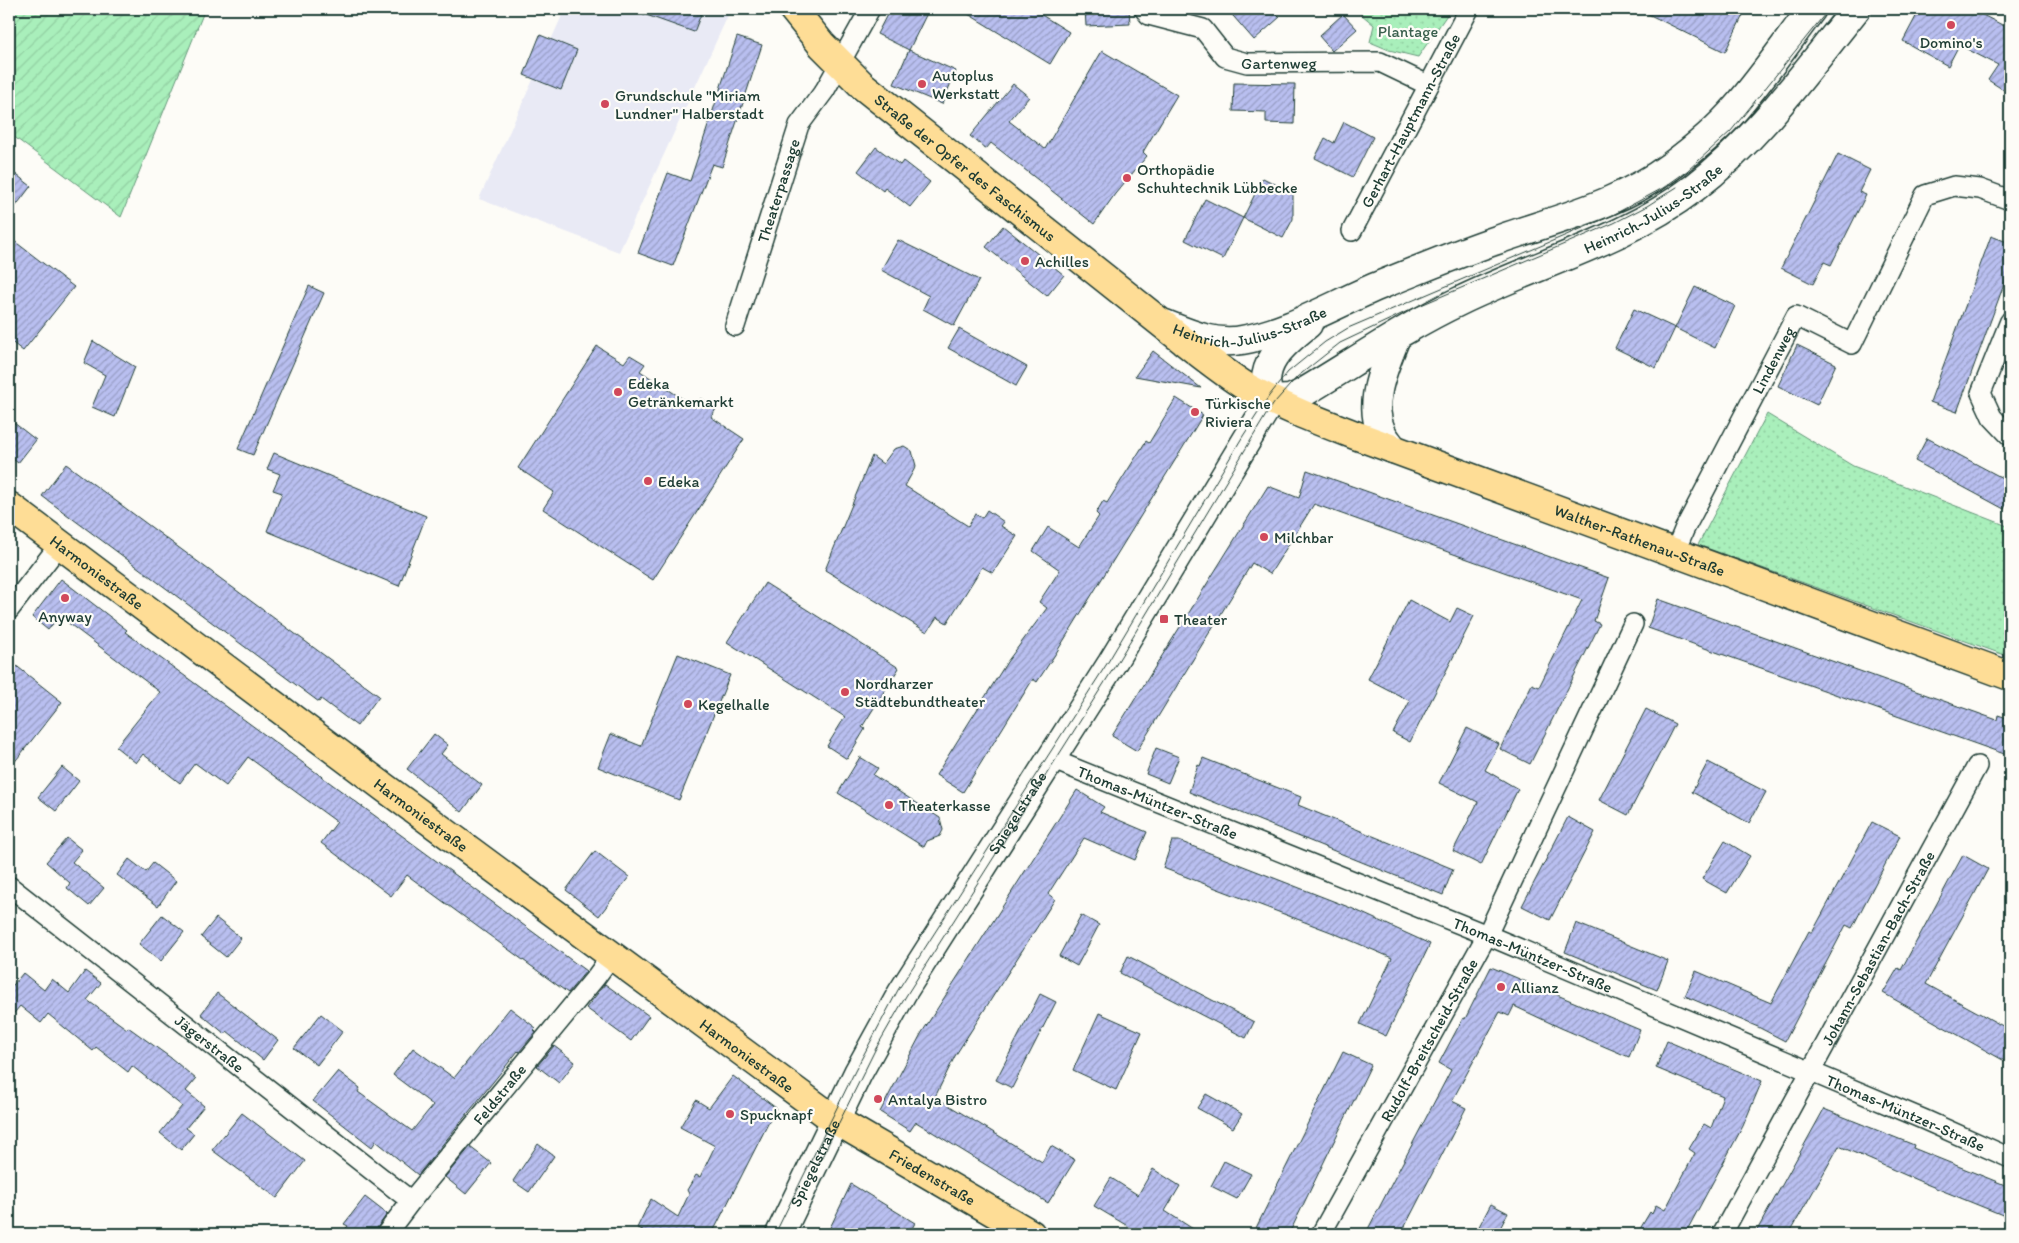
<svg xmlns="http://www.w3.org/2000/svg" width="2019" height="1243" font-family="Itim,sans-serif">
	<defs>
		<pattern id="grass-dots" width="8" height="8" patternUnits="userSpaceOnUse" patternTransform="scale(1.25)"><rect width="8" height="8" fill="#a9efbb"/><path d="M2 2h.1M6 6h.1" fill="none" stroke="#91cea1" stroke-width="1.8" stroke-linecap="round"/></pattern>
		<pattern id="garden-furrows" width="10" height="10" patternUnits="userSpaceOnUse" patternTransform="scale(1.25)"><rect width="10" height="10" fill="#a9efbb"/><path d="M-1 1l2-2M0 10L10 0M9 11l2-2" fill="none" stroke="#91cea1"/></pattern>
		<pattern id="building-hatch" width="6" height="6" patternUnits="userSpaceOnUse" patternTransform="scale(1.25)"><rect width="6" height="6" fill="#b9bff0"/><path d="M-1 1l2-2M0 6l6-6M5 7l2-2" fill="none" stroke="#969cc3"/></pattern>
	</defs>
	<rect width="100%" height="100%" fill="#fdfcf7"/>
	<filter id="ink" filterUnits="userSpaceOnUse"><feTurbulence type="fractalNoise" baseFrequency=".02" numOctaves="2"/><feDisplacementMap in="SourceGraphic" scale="10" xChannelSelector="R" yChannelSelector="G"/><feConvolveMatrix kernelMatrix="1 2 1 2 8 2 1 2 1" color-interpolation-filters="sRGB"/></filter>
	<g filter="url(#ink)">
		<path fill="#e9eaf5" d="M565,9H731L619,252L479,199Z"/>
		<g fill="url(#grass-dots)" stroke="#649678">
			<path d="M1355,9H1451L1418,57L1389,50L1370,42L1374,25Z"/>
			<path d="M1767,414L1853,466L2010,527V657L1698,545Z"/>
		</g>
		<path fill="url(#garden-furrows)" stroke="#649678" d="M9,9H205L121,217L9,133Z"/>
		<g fill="url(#building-hatch)" stroke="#1f3d34">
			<path d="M635,9H703L694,32L635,11Z"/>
			<path d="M890,9H929L909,50L877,34Z"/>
			<path d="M960,9H1032L1069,32L1050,64Z"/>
			<path d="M1085,9H1129L1130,24L1086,26Z"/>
			<path d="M1227,9H1272L1280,17L1254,40Z"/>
			<path d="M1638,9H1746L1725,52Z"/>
			<path d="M1920,9H1971L2010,29V94L1988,80L1998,65L1959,45L1948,66L1903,41Z"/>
			<path d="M1343,14L1357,29L1332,51L1319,36Z"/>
			<path d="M540,35L577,50L561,90L524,75Z"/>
			<path d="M737,37L762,45L722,167L712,164L673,266L638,253L668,173L690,181Z"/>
			<path d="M909,50L956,71L942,104L894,84Z"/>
			<path d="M1102,51L1177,95L1143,152L1147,156L1115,194L1094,224L991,143L986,149L970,136L1013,84L1029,97L1009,121L1045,149Z"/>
			<path d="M1234,83L1295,84L1294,124L1266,123V112L1233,111Z"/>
			<path d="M1344,122L1373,137L1353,177L1315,158L1325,138L1334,143Z"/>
			<path d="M876,147L900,165L903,161L930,182L910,207L885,188L883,191L858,171Z"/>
			<path d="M1838,154L1870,170L1859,192L1866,195L1831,265L1824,262L1813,284L1781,268Z"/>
			<path d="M9,169L31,186L9,215Z"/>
			<path d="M1263,178L1293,193V219L1283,238L1243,218Z"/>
			<path d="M1205,199L1243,218L1223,259L1185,240Z"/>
			<path d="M1003,226L1064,275L1047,296L986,247Z"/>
			<path d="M1991,236L2010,243V268L1957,412L1930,402Z"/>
			<path d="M9,237L74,287L23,351L9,340Z"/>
			<path d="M898,240L979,280L954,326L923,309L929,296L881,270Z"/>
			<path d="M309,286L324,293L253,455L238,449Z"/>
			<path d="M1695,287L1735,306L1715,348L1675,328Z"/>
			<path d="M1634,309L1675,328L1656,368L1615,348Z"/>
			<path d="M959,329L1027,367L1016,386L948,348Z"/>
			<path d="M93,341L135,367L115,417L92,407L105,375L84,363Z"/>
			<path d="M1797,345L1836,364L1817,405L1778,386Z"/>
			<path d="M597,346L624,363L630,355L645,364L640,371L695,407L701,398L716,409L711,417L744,439L653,580L543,509L554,492L518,468Z"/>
			<path d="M1153,351L1201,388L1135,376Z"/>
			<path d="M1176,398L1203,415L1056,653L1037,682L1033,679L963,792L936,775L1007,662L1047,608L1039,602L1060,570L1033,551L1048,527L1079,547L1099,516L1096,513L1103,501L1107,503L1146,441L1149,443Z"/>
			<path d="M9,419L36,440L18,463L9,456Z"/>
			<path d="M1927,438L2010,482V497L2004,509L1915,461Z"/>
			<path d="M904,446L912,451L916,466L905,486L968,526L975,514L982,518L987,510L1004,522L1001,526L1017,536L993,573L982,567L947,623L937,617L927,632L825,570L872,456L883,464L894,449Z"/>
			<path d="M274,453L426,516L399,586L267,531L282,493L273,490L280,474L267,469Z"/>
			<path d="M66,464L379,696L357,726L321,699L319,702L42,496Z"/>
			<path d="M1307,470L1609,578L1594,621L1600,624L1530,764L1500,749L1532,684L1539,687L1582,600L1314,504L1270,574L1252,563L1137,751L1112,736L1268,486L1299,498Z"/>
			<path d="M61,579L127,630L125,632L586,971L568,993L407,875L391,896L321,843L337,822L248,757L226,786L195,763L180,783L143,754L136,763L116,747L160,692L59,616L48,630L32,617Z"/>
			<path d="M765,583L899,668L862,727L865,729L847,759L827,746L845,717L727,642Z"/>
			<path d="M1658,599L1997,720L1998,715L2010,719V756L1648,628Z"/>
			<path d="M1409,600L1450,622L1457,608L1474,616L1410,742L1393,733L1410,701L1368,679Z"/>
			<path d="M678,654L730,675L679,800L598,767L611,734L641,746Z"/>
			<path d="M9,660L62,702L9,769Z"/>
			<path d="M1646,709L1675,724L1628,815L1599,800Z"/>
			<path d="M1467,728L1499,744L1485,770L1518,789L1481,865L1453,851L1478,802L1439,783Z"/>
			<path d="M434,734L448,745L441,754L482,785L462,812L407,769Z"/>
			<path d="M1156,748L1179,757L1168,783L1146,774Z"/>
			<path d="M860,757L878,768L873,775L940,818L943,830L940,836L927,841L924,847L838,793Z"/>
			<path d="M1203,758L1301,797L1298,805L1453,869L1443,895L1189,792L1198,765L1200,766Z"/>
			<path d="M1708,762L1766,792L1749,823L1692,792Z"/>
			<path d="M62,767L79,781L56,811L38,797Z"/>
			<path d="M1077,790L1104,807L1100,812L1147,832L1135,860L1084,838L1048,894L1055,899L955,1056L935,1097L1042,1162L1051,1146L1075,1160L1048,1203L916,1122L910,1131L880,1112L921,1034Z"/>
			<path d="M1568,817L1595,832L1550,920L1522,906Z"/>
			<path d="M1872,822L1900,836L1852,928L1846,925L1785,1041L1758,1027L1685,996L1696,971L1771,1003L1809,931L1812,933Z"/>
			<path d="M67,838L82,850L72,862L104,888L89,906L67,888L70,883L46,862Z"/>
			<path d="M1172,841H1179L1351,908L1430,944L1386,1036L1360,1024L1392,958L1331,932L1163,868Z"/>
			<path d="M1725,841L1750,856L1727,893L1702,879Z"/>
			<path d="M595,851L629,877L599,916L566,890Z"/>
			<path d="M1963,855L1988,869L1926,984L2010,1030V1064L1883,993L1898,968L1901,970Z"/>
			<path d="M129,859L146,872L153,863L176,881L158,906L117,875Z"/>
			<path d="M162,915L184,932L161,961L139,944Z"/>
			<path d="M1081,915L1099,925L1077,966L1059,956Z"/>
			<path d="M216,918L241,938L226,957L201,937Z"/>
			<path d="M1576,923L1668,961L1657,990L1565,952Z"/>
			<path d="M1128,956L1254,1022L1246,1038L1120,973Z"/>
			<path d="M1491,967L1640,1030L1629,1057L1561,1028L1514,1006L1509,1016L1500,1012L1452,1101L1466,1108L1401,1234H1378L1368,1229L1451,1070L1439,1063L1463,1018L1465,1019Z"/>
			<path d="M85,971L101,983L87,1000L127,1029L128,1027L171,1058L196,1079L186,1091L204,1106L186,1128L194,1134L181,1150L160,1133L182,1106L132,1066L128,1072L96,1047L93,1051L48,1014L41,1023L20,1006L9,1019V990L23,973L44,990L52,979L69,993Z"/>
			<path d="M605,984L649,1016L631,1041L586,1008Z"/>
			<path d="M217,993L278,1040L263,1060L227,1031L225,1034L201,1014Z"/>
			<path d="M1040,994L1056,1002L1012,1088L996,1080Z"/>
			<path d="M510,1008L536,1028L534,1030L536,1032L519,1052L518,1051L418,1175L376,1141L372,1147L313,1101L338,1071L360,1088L358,1092L412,1131L433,1105L393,1075L413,1048L454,1078Z"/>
			<path d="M1099,1013L1142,1032L1116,1090L1073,1070Z"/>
			<path d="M321,1014L343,1031L317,1065L294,1048Z"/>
			<path d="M1667,1041L1762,1081L1743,1126L1685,1234H1637L1650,1212L1652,1214L1656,1205L1665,1210L1695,1153L1689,1149L1704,1124L1711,1128L1723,1096L1656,1068Z"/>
			<path d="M554,1046L575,1062L559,1083L537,1066Z"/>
			<path d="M1343,1052L1371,1065L1289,1234H1253Z"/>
			<path d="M733,1076L776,1108L712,1234H641L643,1230L637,1228L651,1199L678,1217L689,1194L687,1190L696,1175L700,1177L715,1146L680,1127L696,1100L709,1108Z"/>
			<path d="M1206,1094L1242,1114L1233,1128L1197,1108Z"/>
			<path d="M1824,1109L1914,1145L1913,1148L2010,1187V1218L1926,1184L1839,1146L1789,1234H1755Z"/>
			<path d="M242,1113L305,1161L277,1198L212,1150Z"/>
			<path d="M538,1144L554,1156L529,1192L513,1181Z"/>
			<path d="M470,1147L491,1163L466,1194L445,1177Z"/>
			<path d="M1224,1161L1251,1174L1237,1199L1211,1186Z"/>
			<path d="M1153,1169L1180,1186L1165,1211L1201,1234H1141L1094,1206L1111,1178L1138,1195Z"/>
			<path d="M851,1184L915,1223L909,1234H827Z"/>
			<path d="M365,1197L387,1214L373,1234H341L348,1226L344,1224Z"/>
			<path d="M1491,1204L1508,1213L1497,1234H1475Z"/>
		</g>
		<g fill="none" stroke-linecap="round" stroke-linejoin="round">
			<g stroke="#1f3d34" stroke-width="22">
				<g id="street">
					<path id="s1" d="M1144,9L1149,15L1203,29L1225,57L1247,63L1380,62L1428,85"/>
					<path id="s2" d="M1352,231L1469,9"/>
					<path d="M2010,321L1981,393L1992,417L2010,436"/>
					<path id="s3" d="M735,326L799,125L825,90L870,9"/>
					<path id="s4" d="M1674,554L1684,530L1796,316L1852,344L1925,195L1954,186L1980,189L2010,200"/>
					<path d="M9,610L60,544"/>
					<path id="s5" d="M1051,759L1487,935L1925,1120L2010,1158"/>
					<path id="s6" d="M9,886L411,1201"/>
					<path id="s7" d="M386,1234L411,1201L596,977L612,955"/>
					<path id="s8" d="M1321,1234L1487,935L1633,624"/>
					<path id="s9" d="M1722,1234L1977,766"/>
				</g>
			</g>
			<g stroke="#1f3d34" stroke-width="31">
				<g id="secondary">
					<path id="s10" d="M1165,324C1190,334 1215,345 1242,340C1290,332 1338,302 1383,284C1421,269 1458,253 1497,240C1556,219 1619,205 1671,166C1694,149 1717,130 1736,108C1763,77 1787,42 1812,9"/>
					<path id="s11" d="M1271,400L1290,399L1301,394C1353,363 1405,327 1460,301C1538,263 1625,241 1694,188C1759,138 1805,72 1856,9"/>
					<path d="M1271,400C1254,367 1284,343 1308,324"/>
					<path d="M1393,449C1390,444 1385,439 1382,433C1367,403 1385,365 1396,337"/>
					<path id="s12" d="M780,1234L858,1073L902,993L1112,663L1271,400"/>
				</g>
			</g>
			<g stroke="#1f3d34" stroke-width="31">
				<g id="primary">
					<path id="s13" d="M793,9L822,45L863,86L1194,349C1212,363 1229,376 1248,388C1282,407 1319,421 1355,435L2010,676"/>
					<path id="s14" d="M9,506L385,788L832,1118L1031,1234"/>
				</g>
			</g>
			<use href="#street" stroke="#fdfcf7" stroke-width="19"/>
			<use href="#secondary" stroke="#fdfcf7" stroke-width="28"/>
			<use href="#primary" stroke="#fedd96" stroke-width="28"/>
			<g stroke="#1f3d34" stroke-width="1">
				<path d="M1826,24L1838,9"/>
				<path d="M818,1165L875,1050L906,996L1115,666L1266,415L1275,402L1297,377L1340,343L1414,308L1614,223L1647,206L1677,187"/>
				<path d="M775,1234L855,1071L898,990L1108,662L1243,436L1269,396L1288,372L1325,342L1348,328L1611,216L1663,188L1687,171L1731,131L1829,9"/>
			</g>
		</g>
	</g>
	<g fill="#d1495b" stroke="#fdfcf7" stroke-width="2">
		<circle cx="1951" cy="25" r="5"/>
		<circle cx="922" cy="84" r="5"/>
		<circle cx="605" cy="104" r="5"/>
		<circle cx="1127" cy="178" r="5"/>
		<circle cx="1025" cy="261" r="5"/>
		<circle cx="618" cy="392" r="5"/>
		<circle cx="1195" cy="412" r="5"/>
		<circle cx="648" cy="481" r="5"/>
		<circle cx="1264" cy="537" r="5"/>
		<circle cx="65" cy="598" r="5"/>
		<rect x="1159" y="614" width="10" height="10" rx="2.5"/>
		<circle cx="845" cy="692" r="5"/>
		<circle cx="688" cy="704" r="5"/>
		<circle cx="889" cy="805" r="5"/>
		<circle cx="1501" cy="987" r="5"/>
		<circle cx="878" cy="1099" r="5"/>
		<circle cx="730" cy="1114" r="5"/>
	</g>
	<g text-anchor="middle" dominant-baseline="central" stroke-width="4.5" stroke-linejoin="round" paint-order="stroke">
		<g font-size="16" fill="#3b614f" stroke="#fdfcf7">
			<text x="1408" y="31">Plantage</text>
		</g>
		<g font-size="16" fill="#1f3d34" stroke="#fdfcf7" text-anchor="start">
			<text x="1951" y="42" text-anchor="middle">Domino's</text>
			<text x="932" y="75">Autoplus<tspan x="932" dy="18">Werkstatt</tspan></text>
			<text x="615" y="95">Grundschule "Miriam<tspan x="615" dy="18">Lundner" Halberstadt</tspan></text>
			<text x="1137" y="169">Orthopädie<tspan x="1137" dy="18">Schuhtechnik Lübbecke</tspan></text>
			<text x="1035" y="261">Achilles</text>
			<text x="628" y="383">Edeka<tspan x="628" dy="18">Getränkemarkt</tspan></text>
			<text x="1205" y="403">Türkische<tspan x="1205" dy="18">Riviera</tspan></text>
			<text x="658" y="481">Edeka</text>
			<text x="1274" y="537">Milchbar</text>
			<text x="65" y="616" text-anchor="middle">Anyway</text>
			<text x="1174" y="619">Theater</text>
			<text x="855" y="683">Nordharzer<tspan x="855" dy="18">Städtebundtheater</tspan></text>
			<text x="698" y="704">Kegelhalle</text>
			<text x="899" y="805">Theaterkasse</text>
			<text x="1511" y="987">Allianz</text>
			<text x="888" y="1099">Antalya Bistro</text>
			<text x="740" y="1114">Spucknapf</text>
		</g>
		<g font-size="16" fill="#1f3d34" stroke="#fdfcf7">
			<text stroke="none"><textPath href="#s1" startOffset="154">Gartenweg</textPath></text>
			<text stroke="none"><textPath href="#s2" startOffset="125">Gerhart-Hauptmann-Straße</textPath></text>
			<text stroke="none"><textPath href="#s13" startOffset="235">Straße der Opfer des Faschismus</textPath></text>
			<text stroke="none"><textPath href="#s3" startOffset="142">Theaterpassage</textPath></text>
			<text stroke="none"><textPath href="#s11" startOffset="430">Heinrich-Julius-Straße</textPath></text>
			<text stroke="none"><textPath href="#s10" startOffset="89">Heinrich-Julius-Straße</textPath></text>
			<text stroke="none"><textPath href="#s4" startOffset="218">Lindenweg</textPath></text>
			<text stroke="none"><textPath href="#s13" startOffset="1014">Walther-Rathenau-Straße</textPath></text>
			<text stroke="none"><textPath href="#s14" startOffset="110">Harmoniestraße</textPath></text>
			<text stroke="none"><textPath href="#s5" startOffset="115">Thomas-Müntzer-Straße</textPath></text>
			<text stroke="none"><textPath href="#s12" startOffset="484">Spiegelstraße</textPath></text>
			<text stroke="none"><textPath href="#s14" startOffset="515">Harmoniestraße</textPath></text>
			<text stroke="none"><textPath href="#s9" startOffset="326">Johann-Sebastian-Bach-Straße</textPath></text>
			<text stroke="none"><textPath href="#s5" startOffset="520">Thomas-Müntzer-Straße</textPath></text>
			<text stroke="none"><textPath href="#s8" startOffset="222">Rudolf-Breitscheid-Straße</textPath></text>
			<text stroke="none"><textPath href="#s6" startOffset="255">Jägerstraße</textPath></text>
			<text stroke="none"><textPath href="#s14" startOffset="920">Harmoniestraße</textPath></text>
			<text stroke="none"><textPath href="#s7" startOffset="180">Feldstraße</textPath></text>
			<text stroke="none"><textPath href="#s5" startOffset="925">Thomas-Müntzer-Straße</textPath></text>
			<text stroke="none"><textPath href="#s12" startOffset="79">Spiegelstraße</textPath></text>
			<text stroke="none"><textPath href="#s14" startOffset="1142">Friedenstraße</textPath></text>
		</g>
	</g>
	<rect width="2019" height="1243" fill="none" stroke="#fdfcf7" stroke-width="30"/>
	<rect x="15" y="15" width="1989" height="1213" fill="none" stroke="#1f3d34" stroke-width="2" filter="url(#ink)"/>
</svg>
